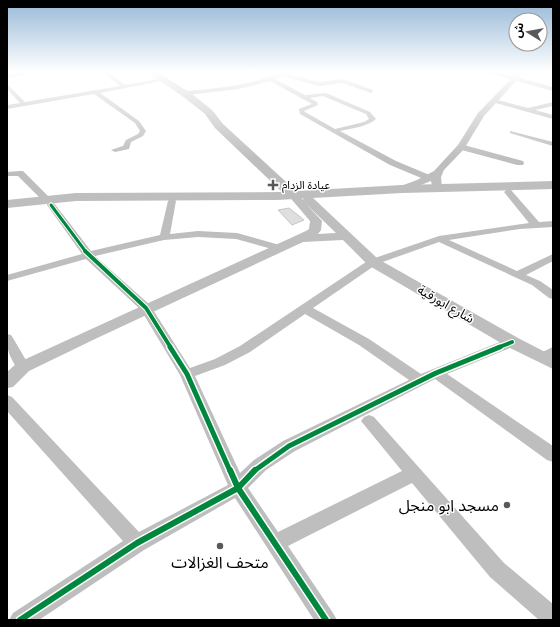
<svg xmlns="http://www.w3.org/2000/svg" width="560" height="627" font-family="'Space Grotesk','Noto Sans Arabic',sans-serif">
	<rect width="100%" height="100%" fill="#fff"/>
	<path fill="#dfdfdf" stroke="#c6c6c6" d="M289,208L304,220L292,225L278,210Z"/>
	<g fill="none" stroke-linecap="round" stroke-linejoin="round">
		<g fill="#bebebe" fill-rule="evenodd">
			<path d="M25,71H39L7,78V74Z"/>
			<path d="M101,71H107L125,85L164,78L167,80L100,93L139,121L146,131L143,136L131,142L129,149L115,152L111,150L123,146L126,140L138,134L140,131L135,123L94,94L7,109V105L20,103L7,89V84L25,102L120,86Z"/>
			<path d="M285,71H292L286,74L319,82L343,79L373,90V92L371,93L343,83L319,86L282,76L275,79L305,95L326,93L370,112L376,119C367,127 352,128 340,131L396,161L432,176V180H426L390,165L300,114L299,109L312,104L270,81L239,89L186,95L183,93L186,91C220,88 253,85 285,71ZM323,96L366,114L369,119L364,122L335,129L305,112L304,111L318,105L317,102L310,98Z"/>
			<path d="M480,71C505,71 529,81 553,87V91Z"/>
			<path d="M494,99L528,108L553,102V106L535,110L553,115V119L492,102L491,101Z"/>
			<path d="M510,131L553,142V146L510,133Z"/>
			<path d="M458,145H464L523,161L524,163L523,165H517L458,149Z"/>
			<path d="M20,171H23L49,197L50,199L49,201H43L18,176H7V172Z"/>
			<path d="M508,189L511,190L539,222L553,221V227L520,229L449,240L517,271L553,254V261L526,275L540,281L553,290V299L549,298L532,285L439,242L377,264L313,308L369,339L421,374L507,339L512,338L517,339L518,342L517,345L447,374L553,446V462L547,460L435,379L295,451L266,470L248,488L278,532L402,471L361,421L364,417L369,415L374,417L504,563L553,604V620H539L490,577L412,483L288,546L333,613L337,620H314L235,498L144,550L39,620H9L13,613L123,541L7,411V395L12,397L139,532L228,485L180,375L141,310L86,259L7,281V275L82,254L47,205L48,203H54L91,251L160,235L168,201L172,198L176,201L170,234L198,231L237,233L283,246L284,248L283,250L279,251L236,239L198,237L164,240L95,256L150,305L190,368L215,359L240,346L369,260L439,236L529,223L504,192ZM305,314L359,345L409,380L283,441L254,460L240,473L195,376L225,365L250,352Z"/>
			<path d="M7,334L11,335L13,338L30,367L28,370L23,372L18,370C9,355 7,352 7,334Z"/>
			<path d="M553,347V358L543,362L538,360L536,357L538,354Z"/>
		</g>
		<g fill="#bebebe" fill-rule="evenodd">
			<path d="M515,71H522L517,80L484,116L464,149L444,170L441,177L442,188L441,190H433L431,181L406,191H398L397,189L398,187L417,180L434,171L458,145L478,113L512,78Z"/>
			<path d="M292,191L296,192L303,200L304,197H312L378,259L518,338L553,356V369L506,346L368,265L343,240L303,242L95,339L29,371L13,387L7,388V372L17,363L306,231L309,229L310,221L287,194ZM306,204L336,233L318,234L321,230L322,221Z"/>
		</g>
		<path fill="#bebebe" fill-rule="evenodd" d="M146,71H156L192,94L212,110L223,124L296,191L402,185L553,181V189L402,193L277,200L76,201L7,208V200L76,193L282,192L215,128L205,114L185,98Z"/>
		<g stroke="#fff" stroke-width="5">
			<path id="cycleway-far3" d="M51,205L86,252"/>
		</g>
		<g stroke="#fff" stroke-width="6">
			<g id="cycleway-far2">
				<path d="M85,251L146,308L171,348"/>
				<path d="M497,348L512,342"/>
			</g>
		</g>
		<g stroke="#fff" stroke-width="8">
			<g id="cycleway-far1">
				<path d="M170,347L187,374L230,471"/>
				<path d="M254,471L289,446L436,373L500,347"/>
			</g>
		</g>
		<g stroke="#fff" stroke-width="9">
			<g id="cycleway">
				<path d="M230,470L238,488L326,620"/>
				<path d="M20,620L137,543L238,488L255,470"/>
			</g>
		</g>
		<use href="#cycleway-far3" stroke="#00873e" stroke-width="3"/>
		<use href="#cycleway-far2" stroke="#00873e" stroke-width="4"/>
		<use href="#cycleway-far1" stroke="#00873e" stroke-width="5"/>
		<use href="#cycleway" stroke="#00873e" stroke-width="6"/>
	</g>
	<linearGradient id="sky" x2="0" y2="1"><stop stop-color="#97b8d7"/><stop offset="0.45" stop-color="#fff"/><stop offset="1" stop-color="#fff" stop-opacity="0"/></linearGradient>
	<rect width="560" height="159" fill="url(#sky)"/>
	<g fill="#595959" stroke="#fff" stroke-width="1.5">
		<path d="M271 179h4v4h4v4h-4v4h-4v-4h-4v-4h4z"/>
		<circle cx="507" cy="505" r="4"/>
		<circle cx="220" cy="546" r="4"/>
	</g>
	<g text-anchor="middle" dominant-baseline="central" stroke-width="3" stroke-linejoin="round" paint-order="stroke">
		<g font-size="11" fill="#000" stroke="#fff" text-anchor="start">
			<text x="282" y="185">عيادة الزدام</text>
		</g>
		<g font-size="13" fill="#000" stroke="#fff">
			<text transform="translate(446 304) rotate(30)">شارع ابورقية</text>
		</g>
		<g font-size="16" fill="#000" stroke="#fff" text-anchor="end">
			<text x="499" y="505">مسجد ابو منجل</text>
			<text x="220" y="562" text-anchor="middle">متحف الغزالات</text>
		</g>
	</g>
	<rect width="560" height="627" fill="none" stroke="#000000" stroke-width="16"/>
	<g transform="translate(528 32) rotate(281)"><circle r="19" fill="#ffffff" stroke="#999999"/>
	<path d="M0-3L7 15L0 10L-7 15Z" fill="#595959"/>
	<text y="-6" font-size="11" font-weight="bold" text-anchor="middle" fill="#000000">ش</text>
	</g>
</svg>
